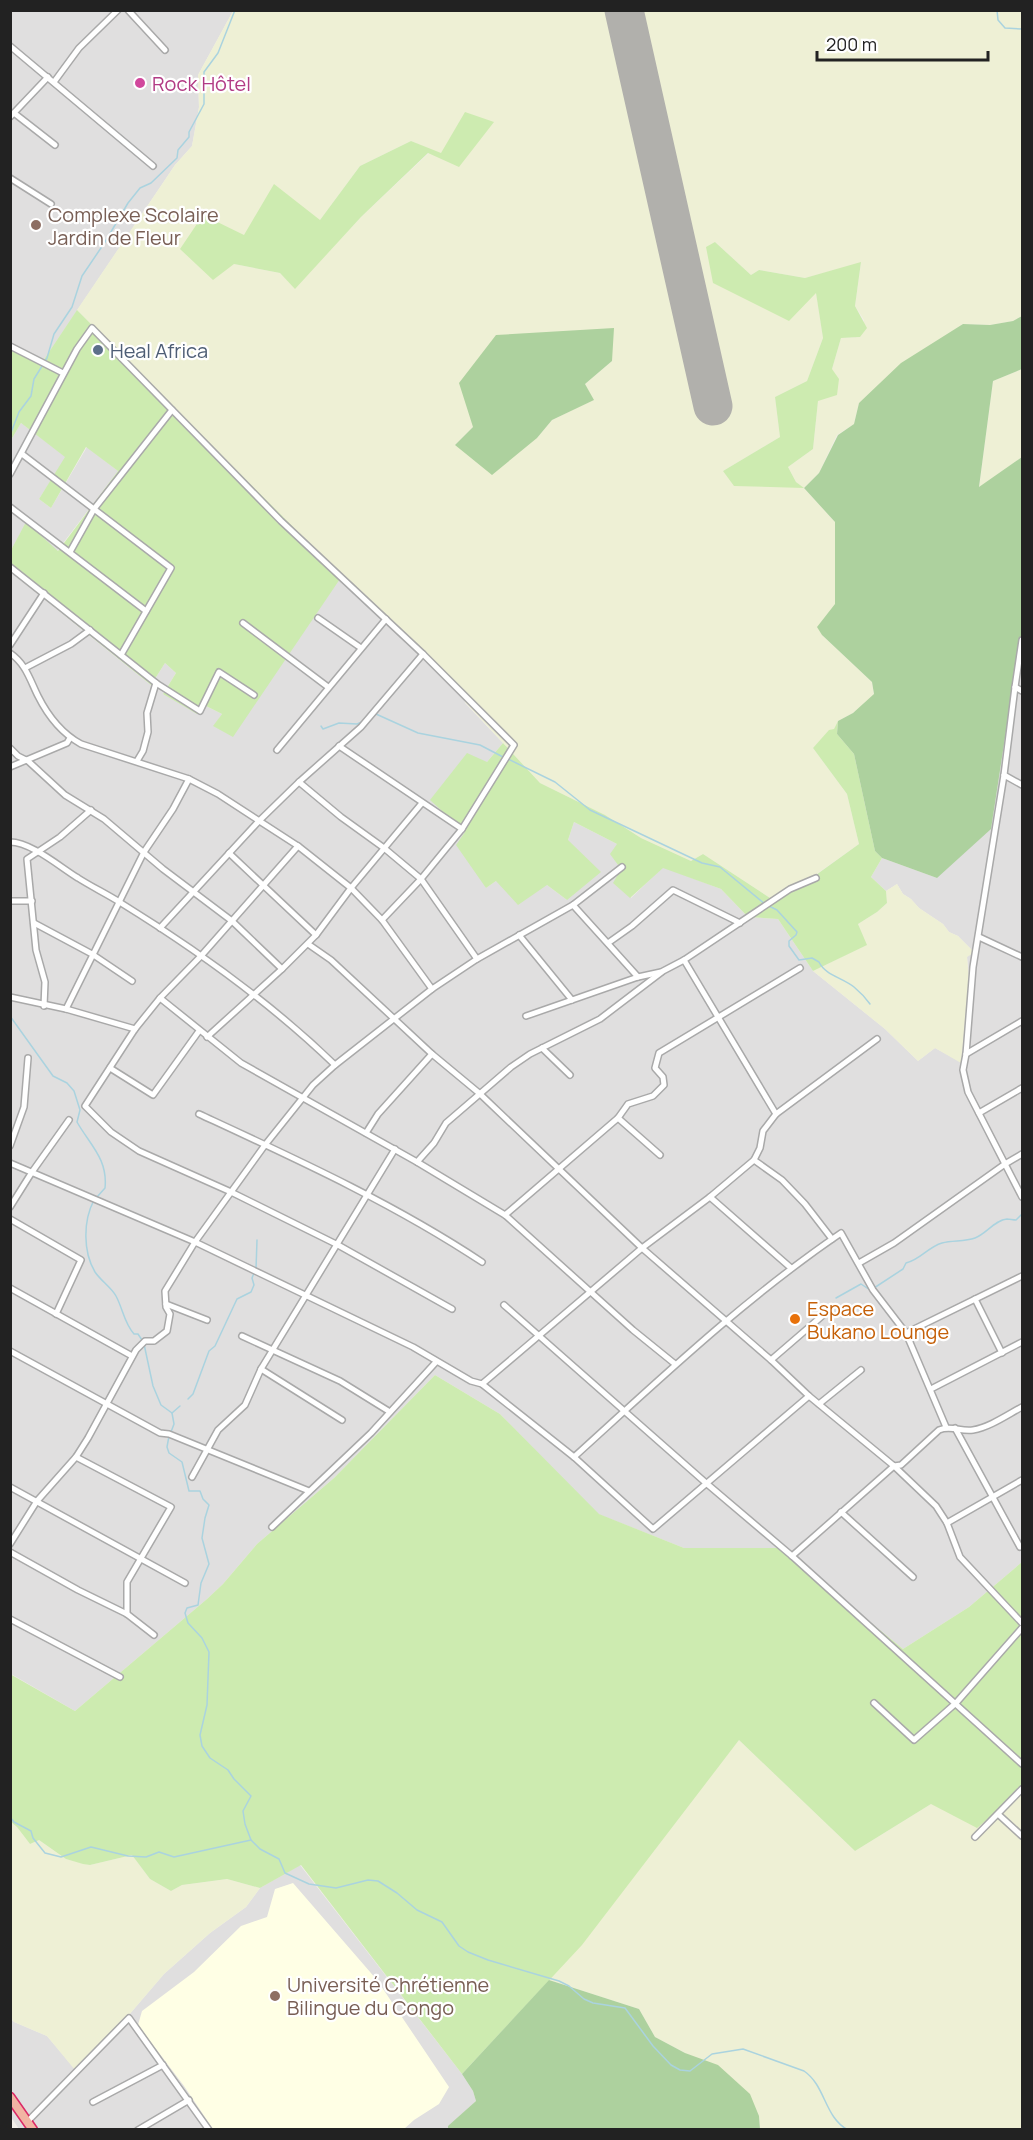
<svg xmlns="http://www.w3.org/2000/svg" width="1033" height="2140" font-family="Manrope,sans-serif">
	<rect width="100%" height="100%" fill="#f2efe9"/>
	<g fill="#e0dfdf">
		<path d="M10,11H233L198,75L199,107L192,146L175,165L43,361L11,346Z"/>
		<path d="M21,423L66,457L39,499L51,508L87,447L118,471L57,551L26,523L11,550V440Z"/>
		<path d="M10,572L151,685L165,663L176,673L163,694L206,706L222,714L214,726L342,576L463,693L465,703L503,743L487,762L466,832L486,888L496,881L547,885L567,900L568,840L574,822L617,844L621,868L631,898L663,867L721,889L748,917L778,919L813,971L885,1029L918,1061L935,1048L961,1062L969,978L967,957L972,950L958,936L949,932L943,924L919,908L911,899L903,894L897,884L886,891L871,877L882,858L937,878L1022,634V1562L969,1607L903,1649L780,1548H684L598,1514L500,1414L435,1375L334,1478L257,1544L223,1584L207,1599L75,1711L11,1674Z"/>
		<path d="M300,1865L462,2074L473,2091L476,2101L449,2126L448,2129H19L11,2117L10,2018L14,2022L47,2036L75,2069L128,2016L164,1974L210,1933L246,1907L260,1888Z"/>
	</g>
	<path fill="#ffffe5" d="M293,1883L377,1980L449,2087L439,2104L414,2120L404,2129H213L184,2086L138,2025L142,2011L194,1972L241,1926L267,1917L275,1889Z"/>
	<path fill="#e1dfda" d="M610,11H637L725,412L704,416Z"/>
	<g fill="#eef0d5" fill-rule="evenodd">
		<path d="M233,11H610L704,416L725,412L637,11H1022V316L1013,321L990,325L963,324L859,403L854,424L837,435L819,473L804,488L835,522V605L822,635L872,682L874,695L853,713L838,721L834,729L813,748L847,794L859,844L794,890L784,891L770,898L703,854L691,861L641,838L605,815L540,783L465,702L463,693L342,576L77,310L175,165L192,146L199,107L198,75ZM411,141L441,154L429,153L361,217L295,288L280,273L234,264L320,220L360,166ZM715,242L751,275L759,270L805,278L861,263L855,306L864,320L860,337L841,338L832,369L818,401L813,449L788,467L796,482L802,487L723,471L780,437L775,397L807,381L823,338L816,292L713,283ZM612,361L585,384L593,400L552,420L537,438L455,445L473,427Z"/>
		<path d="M1022,369V457L979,488L993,381Z"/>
		<path d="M897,884L903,894L911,899L919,908L943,924L949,932L958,936L972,950V954L967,957L969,978L961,1063L935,1048L918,1061L885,1029L813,971L866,945L858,924L877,912L887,903L886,891Z"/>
		<path d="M739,1740L855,1851L931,1804L1022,1790V2129H760L759,2116L685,2053L655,2037L639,2009L549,1980Z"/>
		<path d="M11,1822L17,1827L30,1844L39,1840L66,1859L90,1865L132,1855L150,1879L171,1891L182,1885L227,1879L260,1888L246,1907L210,1933L164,1974L128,2016L75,2070L47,2036L14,2022L11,2018Z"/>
	</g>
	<g fill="#cdebb0">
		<path d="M465,112L494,122L459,167L428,153L361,217L295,289L280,273L234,264L213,280L180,249L203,215L244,235L274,184L320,220L360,166L411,141L441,153Z"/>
		<path d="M715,242L751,275L759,270L805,278L861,262L855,306L867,328L860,337L841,338L832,369L839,379L837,395L818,401L813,449L788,467L796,482L804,488L734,486L723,471L780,437L775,397L807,381L823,338L816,293L789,321L713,283L706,247Z"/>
		<path d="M77,310L342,576L233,737L213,726L222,714L206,706L197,714L163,694L176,673L165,663L151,685L11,572V550L26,522L58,551L118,471L86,447L51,508L39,499L65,457L21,423L11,440V346L43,361Z"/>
		<path d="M838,721L837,734L854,754L875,851L882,858L871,877L886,891L887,903L877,912L858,924L867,945L813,971L778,919L748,917L721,889L663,868L630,898L613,883L621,869L610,854L617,844L574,822L568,840L601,872L567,900L547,885L518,905L496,881L486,888L456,845L465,832L430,800L467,753L487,762L503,743L540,783L605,815L641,838L691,861L703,854L770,898L784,891L795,890L859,844L847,794L813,748L829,730L834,729Z"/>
		<path d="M435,1375L500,1414L599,1514L684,1548H780L903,1649L969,1607L1022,1562V1790L977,1828L931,1804L855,1851L739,1740L582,1945L462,2074L301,1865L260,1888L227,1879L182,1885L171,1891L150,1879L132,1855L90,1865L83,1864L66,1859L39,1840L30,1844L17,1827L11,1822L10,1674L75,1711L207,1599L223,1584L257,1544L334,1478Z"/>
	</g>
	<g fill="#add19e">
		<path d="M1022,316V369L993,381L979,487L1022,457V634L1019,646L991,829L937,878L882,858L875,851L854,754L837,734L838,721L853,713L874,694L872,682L822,635L817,627L835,604V522L804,488L819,473L838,435L854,424L859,403L901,363L963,324L990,325L1013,321Z"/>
		<path d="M614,328L612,361L585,384L594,400L552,420L537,438L492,475L455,445L473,427L459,383L496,335Z"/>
		<path d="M549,1980L639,2009L655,2037L685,2053L718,2065L750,2094L759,2116L760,2129H448V2126L476,2101L473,2091L462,2074Z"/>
	</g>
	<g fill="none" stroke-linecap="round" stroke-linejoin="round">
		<g stroke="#aad3df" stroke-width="1.5">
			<path d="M997,10L998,20L1005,28L1022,29"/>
			<path d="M10,435L19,412L31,396L34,379L47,358L54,334L72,307L82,276L105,242L128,203L140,188L151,183L177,158L178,150L189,137V132L204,104V72L218,53L235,10"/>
			<path d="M376,714L418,733L480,745L503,757"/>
			<path d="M321,726L323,729L339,723L357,724L364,721"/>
			<path d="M508,759L555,782L590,810L702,863L720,867L765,904"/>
			<path d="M769,906L777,910L797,932L796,935L789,941V946L799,960L812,958L819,962C825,975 843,978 854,987C860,992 865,997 870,1004"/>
			<path d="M10,1016L53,1076L67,1083L74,1091L80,1110L77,1122C90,1145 108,1159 105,1188L97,1197"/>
			<path d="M94,1200C83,1221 83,1252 95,1272C101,1281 111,1287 116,1296C123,1309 124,1323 134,1334H138L142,1340"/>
			<path d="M256,1269L257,1240"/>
			<path d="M874,1288L903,1269L906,1263C920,1260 928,1247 942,1243C953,1240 964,1242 975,1238C986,1234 995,1220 1007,1219C1010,1219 1013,1220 1016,1220L1022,1214"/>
			<path d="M836,1298L861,1284L870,1290"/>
			<path d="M144,1344L153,1386L161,1405L172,1413L174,1424L171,1432"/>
			<path d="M188,1399L193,1394L209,1351L215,1346L237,1299L251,1292L254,1285L252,1278L254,1273"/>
			<path d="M172,1413L180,1406"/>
			<path d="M169,1436L167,1447L169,1453L182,1462L189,1491H200L203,1499L209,1505L205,1518L202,1538L209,1564L201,1583L198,1605L187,1608L185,1613L188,1623L202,1638L209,1652L207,1705L200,1735L202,1746L210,1758L228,1770L234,1779L251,1796L243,1811L245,1824L251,1840L260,1849L279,1859L285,1873L309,1884L336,1888L368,1880L378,1881L397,1893L417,1910L442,1922L459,1946L468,1952L488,1960L559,1981L569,1986L584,1999L593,2003L625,2008L653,2046L671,2065L680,2070L690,2071L712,2054L743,2049L804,2071C826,2086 824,2117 848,2130"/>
			<path d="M10,1817L14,1822L31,1831L33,1838L45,1853L61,1857L91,1847L128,1856L146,1857L159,1852L174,1857L251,1840"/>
		</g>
		<path stroke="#b1b0ac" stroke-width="39" d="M624,10L713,406"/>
		<g stroke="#a9a9a9" stroke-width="8">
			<g id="minor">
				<path d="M128,10L165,50"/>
				<path d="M10,46L153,166"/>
				<path d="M54,82L79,48L118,10"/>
				<path d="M14,113L55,145"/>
				<path d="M10,117L48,77"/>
				<path d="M10,178L51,204"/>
				<path d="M10,346L63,373"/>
				<path d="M22,454L171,568L121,655"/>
				<path d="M10,474L77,349L92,328L281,521L423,654L514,745L462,829L421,879L382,920"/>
				<path d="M10,507L146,611"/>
				<path d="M70,552L94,509L172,410"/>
				<path d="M10,567L156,683L200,711L219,672L254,695"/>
				<path d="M318,618L361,648"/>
				<path d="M243,623L328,687"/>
				<path d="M1022,640L1015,687L1004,775L973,967L966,1054L963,1070L968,1092L1022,1197"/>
				<path d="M10,645L44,593"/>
				<path d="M10,653C26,664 30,680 38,696C48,716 61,733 81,744L189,779L218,794L298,846L351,888L382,920L432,989"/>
				<path d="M25,668L71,644L90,630"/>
				<path d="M1015,687L1022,691"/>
				<path d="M339,746L462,829"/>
				<path d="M10,748L18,756L28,761L65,795L104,819L163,869L232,921L282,969"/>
				<path d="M277,750L386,619"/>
				<path d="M137,761L143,751L148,732L147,713L156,683"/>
				<path d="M10,767L67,743L70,738"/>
				<path d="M1004,775L1022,785"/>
				<path d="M299,782L341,817L384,848L421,879L477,959"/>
				<path d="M10,842C31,842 60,867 78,878C92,887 107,894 121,903C197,950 271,1003 335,1065"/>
				<path d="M298,846L201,956L160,998L135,1029L85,1106L111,1132L139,1151L231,1192L338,1245L452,1309"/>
				<path d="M229,853L316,935"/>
				<path d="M10,901H32"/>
				<path d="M573,905L638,977"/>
				<path d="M34,923L92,954L132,981"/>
				<path d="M160,928L258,822L299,782L361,727L423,654"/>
				<path d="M519,935L572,1000"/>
				<path d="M979,937L1022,957"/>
				<path d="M608,943L632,926L673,890L740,923"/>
				<path d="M308,944L331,960L432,1054L479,1093L642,1248L771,1360L809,1396L894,1466L901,1465L939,1430C951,1425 961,1432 973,1430C990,1427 1007,1415 1022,1407"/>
				<path d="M684,960L776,1114"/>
				<path d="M10,997L66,1009L135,1029"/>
				<path d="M160,998L241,1063L417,1162L505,1215L633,1330L675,1364"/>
				<path d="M44,1006L45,982L36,950L27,859L60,837L91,810"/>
				<path d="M66,1009L144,852L173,809L189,779"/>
				<path d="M526,1016L638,977L661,972"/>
				<path d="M207,1037L282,969L316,935L351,888L422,803"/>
				<path d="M542,1048L570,1075"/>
				<path d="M966,1054L1022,1021"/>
				<path d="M110,1068L153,1095L199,1031"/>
				<path d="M979,1113L1022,1088"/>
				<path d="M199,1114C296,1159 393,1203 482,1262"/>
				<path d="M618,1118L660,1155"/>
				<path d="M366,1133L378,1114L432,1054"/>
				<path d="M10,1146L24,1107L28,1058"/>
				<path d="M754,1160L782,1180L805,1204L832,1239"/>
				<path d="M417,1162L434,1143L446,1123L511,1067L530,1054L600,1019L663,971L684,960L790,889L816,878"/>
				<path d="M10,1163L195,1242L413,1347L471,1381L482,1384L574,1457L653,1529L809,1396"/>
				<path d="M710,1197L791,1268"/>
				<path d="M10,1207L32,1172L69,1120"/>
				<path d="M505,1215L618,1118L628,1104L653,1096L664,1085L663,1077L655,1068L659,1053L800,968"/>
				<path d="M10,1219L81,1260L56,1314"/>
				<path d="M859,1263L894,1243L1005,1164L1022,1154"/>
				<path d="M10,1288L132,1356"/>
				<path d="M975,1299L1002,1353"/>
				<path d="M166,1304L207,1320"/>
				<path d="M504,1305L706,1483L792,1556L1022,1764"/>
				<path d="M906,1333L1022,1276"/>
				<path d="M242,1336L340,1381L390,1412"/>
				<path d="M10,1351L160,1433L169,1434L309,1491"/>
				<path d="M771,1360L829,1310"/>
				<path d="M261,1369L342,1420"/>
				<path d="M482,1384L642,1248L710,1197L754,1160L760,1148L763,1131L776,1114L877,1039"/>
				<path d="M931,1389L1022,1342"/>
				<path d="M819,1404L861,1370"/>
				<path d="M955,1428L1020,1547"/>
				<path d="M76,1457L171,1507L127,1582V1614"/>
				<path d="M574,1457C660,1379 744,1299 841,1233L873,1290L906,1333L946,1427"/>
				<path d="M192,1477L218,1430L245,1405L261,1369L395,1149"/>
				<path d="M10,1487L185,1583"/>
				<path d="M841,1512L913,1577"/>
				<path d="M947,1523L1022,1480"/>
				<path d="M272,1527L371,1433L436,1362"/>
				<path d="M10,1544L37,1501L76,1457L88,1438L136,1350L145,1341H154L167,1331L170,1314L166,1307L165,1291L195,1242L265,1145L313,1085L335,1065L432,989L477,959L573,905L622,867"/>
				<path d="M10,1552L78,1590L127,1614L154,1635"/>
				<path d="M792,1556L894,1466L936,1506L947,1523L960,1557L1022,1623"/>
				<path d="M10,1619L120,1677"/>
				<path d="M874,1703L914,1740L956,1703L1022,1628"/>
				<path d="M999,1815L1022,1836"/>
				<path d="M975,1837L1022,1789"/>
				<path d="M93,2102L163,2065"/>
				<path d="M28,2121L129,2018L209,2130"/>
				<path d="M138,2130L189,2100"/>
			</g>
		</g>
		<g stroke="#dc2a67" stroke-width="11">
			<path id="trunk" d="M10,2097L33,2130"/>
		</g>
		<use href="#minor" stroke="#fff" stroke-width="5"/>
		<use href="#trunk" stroke="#f2b4a3" stroke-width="8"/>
	</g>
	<circle fill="#d1479c" stroke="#fff" stroke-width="2" cx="140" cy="83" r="6"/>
	<g fill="#8d6e63" stroke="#fff" stroke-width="2">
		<circle cx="36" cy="225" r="6"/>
		<circle cx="275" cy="1996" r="6"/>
	</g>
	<circle fill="#5c6f8a" stroke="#fff" stroke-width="2" cx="98" cy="350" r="6"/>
	<circle fill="#e8710a" stroke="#fff" stroke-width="2" cx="795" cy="1319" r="6"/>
	<g text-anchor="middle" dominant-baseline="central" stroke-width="4.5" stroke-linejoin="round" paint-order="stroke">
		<g font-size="20" fill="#b23c85" stroke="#fff" text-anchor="start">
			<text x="152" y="83">Rock Hôtel</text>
		</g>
		<g font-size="20" fill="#785e54" stroke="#fff" text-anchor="start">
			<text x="48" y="214">Complexe Scolaire<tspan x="48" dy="23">Jardin de Fleur</tspan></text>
			<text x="287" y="1984">Université Chrétienne<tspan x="287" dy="23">Bilingue du Congo</tspan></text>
		</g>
		<g font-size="20" fill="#4e5e75" stroke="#fff" text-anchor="start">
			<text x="110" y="350">Heal Africa</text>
		</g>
		<g font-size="20" fill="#c56008" stroke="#fff" text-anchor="start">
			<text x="807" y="1308">Espace<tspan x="807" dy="23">Bukano Lounge</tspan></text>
		</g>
	</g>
	<rect width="1033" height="2140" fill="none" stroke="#222222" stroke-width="24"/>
	<path d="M817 51v9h171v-9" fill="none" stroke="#222222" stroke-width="3"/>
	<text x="826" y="51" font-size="18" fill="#222222" stroke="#ffffff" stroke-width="4.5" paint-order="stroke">200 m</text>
</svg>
